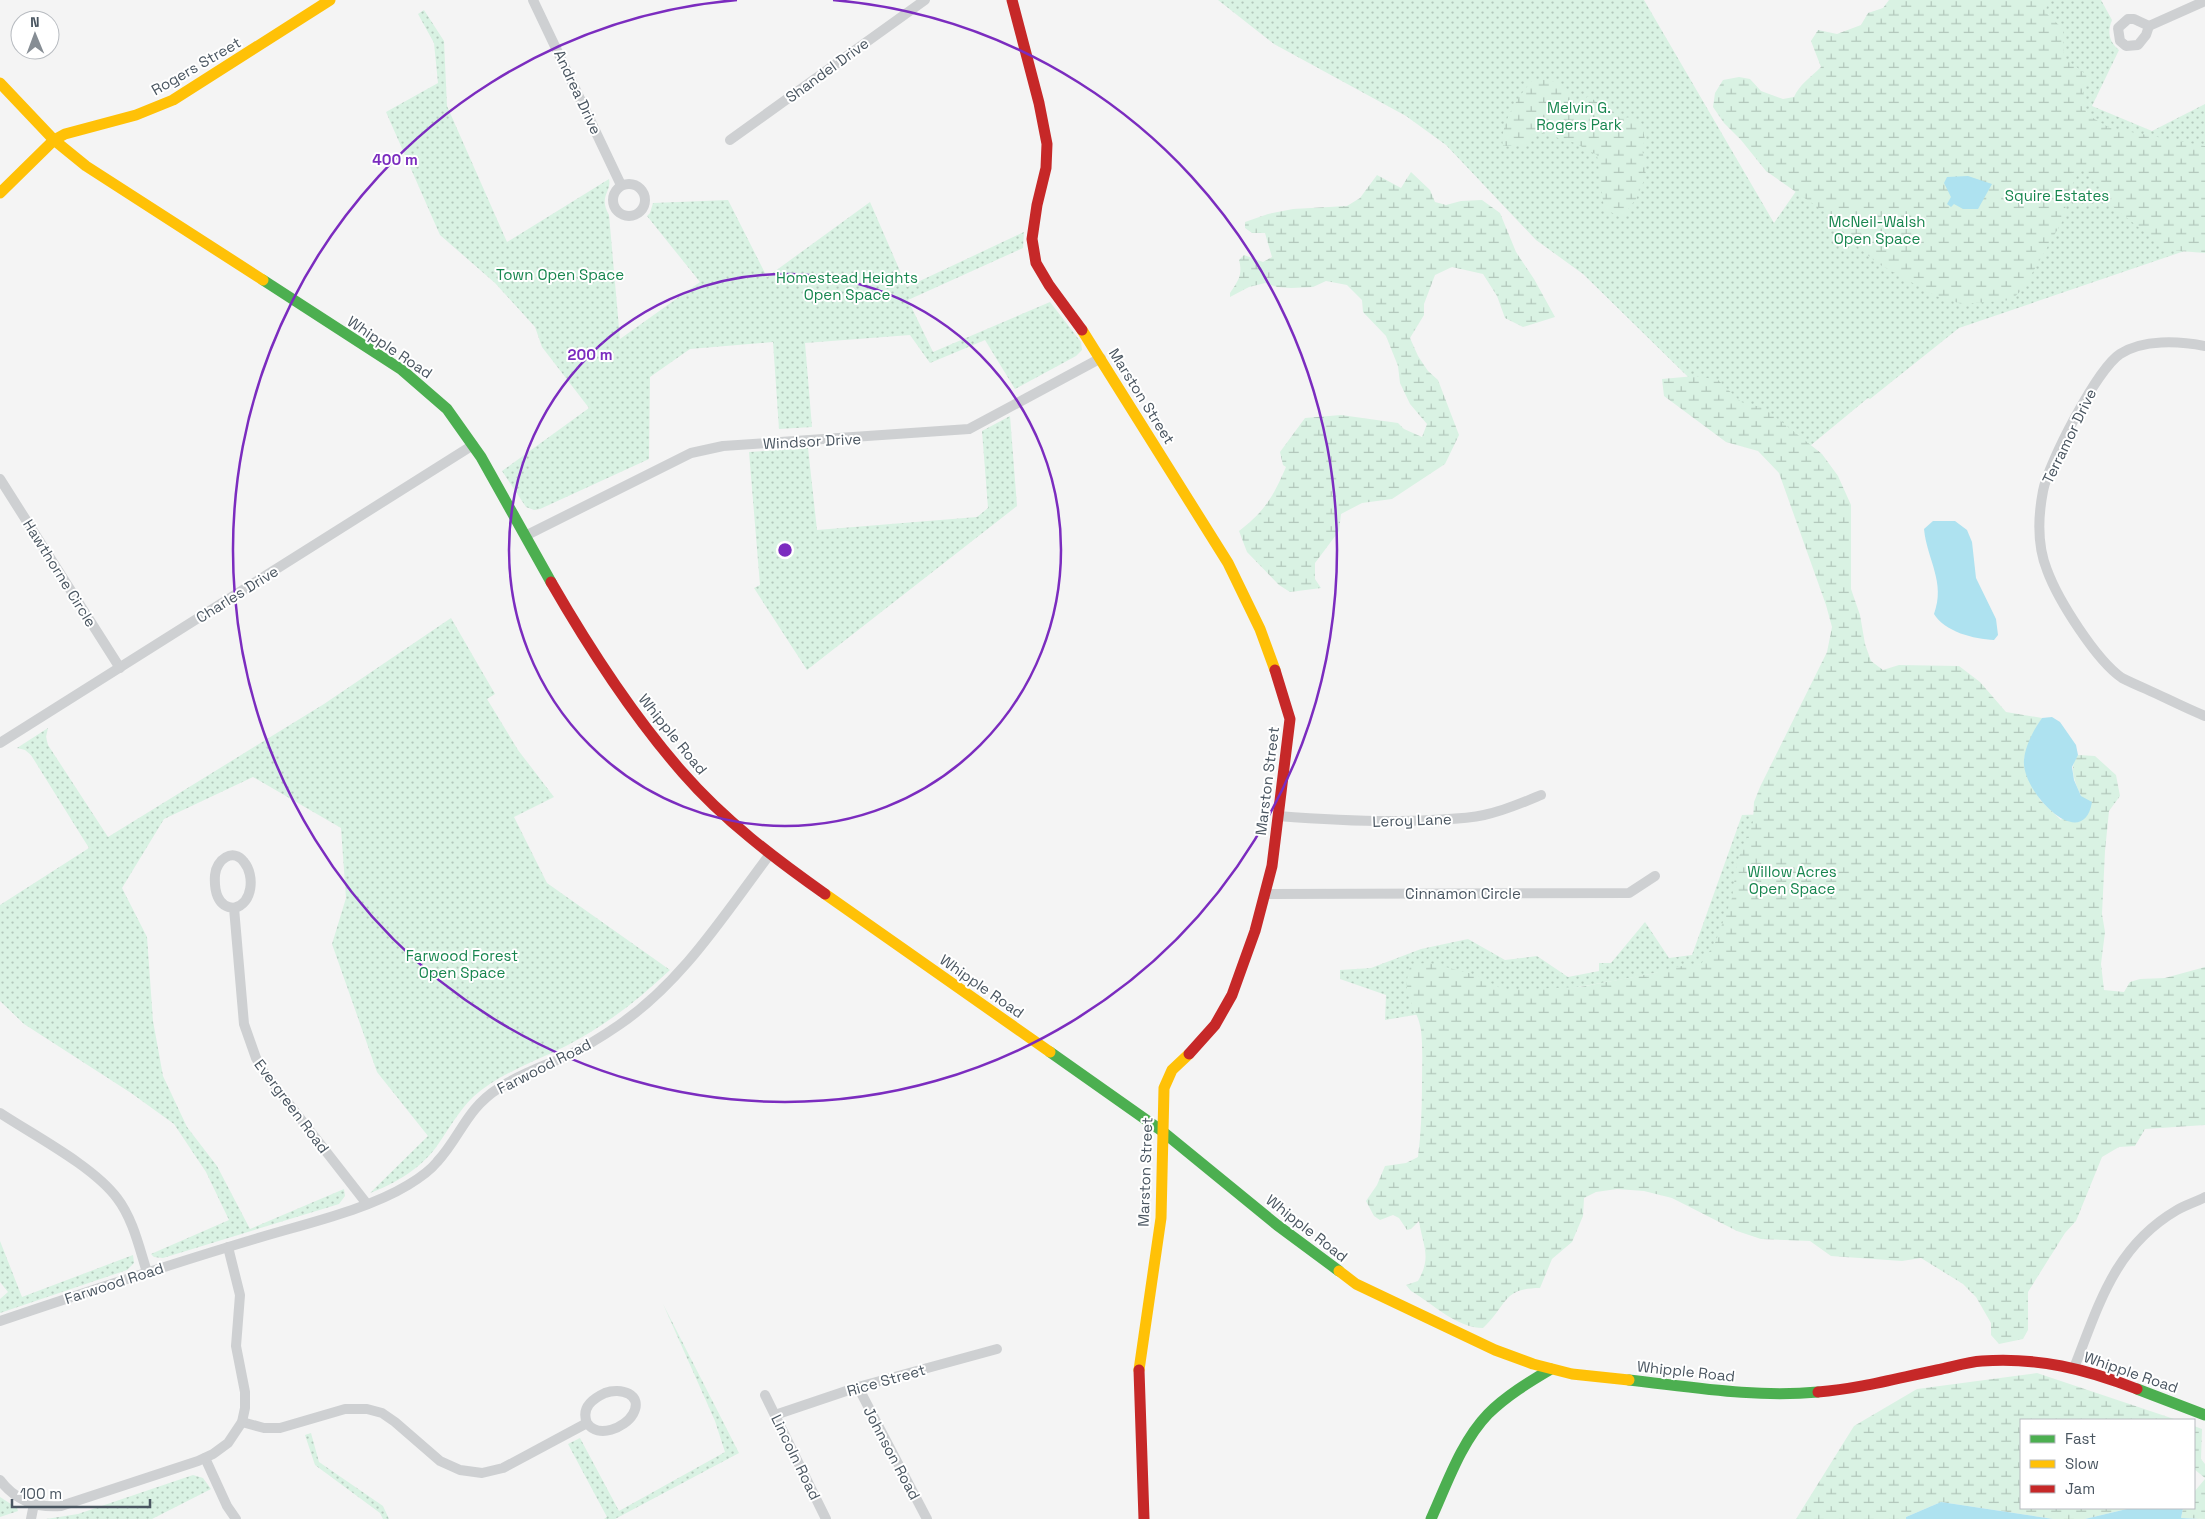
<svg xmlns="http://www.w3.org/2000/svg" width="2205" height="1519" font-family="'Space Grotesk',sans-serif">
	<defs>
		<pattern id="grass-dots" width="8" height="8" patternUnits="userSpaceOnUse" patternTransform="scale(1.25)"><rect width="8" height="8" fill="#d9f2e3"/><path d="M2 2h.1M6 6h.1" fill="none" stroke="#b2c7bb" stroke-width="1.8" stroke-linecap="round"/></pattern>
		<pattern id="wetland-marsh" width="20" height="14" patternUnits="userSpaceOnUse" patternTransform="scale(1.25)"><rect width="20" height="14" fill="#d9f2e3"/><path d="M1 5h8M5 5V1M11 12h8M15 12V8" fill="none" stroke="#b2c7bb"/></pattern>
	</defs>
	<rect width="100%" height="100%" fill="#f4f4f4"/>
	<g fill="url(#grass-dots)">
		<path d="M1218,0H1644L1774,223L1909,28L1900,0H2101L2112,20C2107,32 2109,42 2119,50L2092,106L2152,131L2205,104V244L1959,328L1870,399L1868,398L1782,469L1583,274L1536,240L1446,145L1406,116L1274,44Z"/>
		<path d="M424,10L444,41L447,106L507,242L609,179C612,192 598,196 609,215L620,339L700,282L647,216L650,213L653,203L728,200L767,277L870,202L907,287L1024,232L1023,248L908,300L933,352L1050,302L1081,342L1082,350L1076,356L1015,389L985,340L930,363L910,335L805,343L812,427L779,429L773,342L690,349L650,377L649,459L540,509L534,510L526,507L502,471L589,408L542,347L535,327L495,283L440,235L386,112L438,83L434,43L418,14Z"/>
		<path d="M1010,416L1017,506L807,670L754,588L760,585L749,452L808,448L817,530L977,517L988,508L982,431Z"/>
		<path d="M451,618L495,694L487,699L518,750L554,797L514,817L547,883L670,970C638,1000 605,1026 566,1046C534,1062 500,1073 473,1097C459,1111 450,1127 439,1143C423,1167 397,1183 370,1193L428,1136L377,1072L332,944L346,898L341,828L253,777L164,819L122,888L147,937L153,1021L163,1076L187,1127L217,1166L250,1229L344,1189L345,1196L339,1204L163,1258L154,1257L151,1254L229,1220L206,1172L174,1124L131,1093L24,1024L0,1001V905L89,848L31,755L25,750L17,748L48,728L46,737L48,745L108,837L324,704Z"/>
		<path d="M1901,810L1857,934L1619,980L1385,1020L1386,995L1340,979V970L1371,968L1421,949L1468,939L1505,960L1537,956L1568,977L1599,971V963H1611L1645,922L1669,958L1692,955L1742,815Z"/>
		<path d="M0,1241L22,1297L133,1255L134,1263L127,1270L0,1313V1299L8,1292L0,1282Z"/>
		<path d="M663,1304L739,1453L615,1519H604L607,1517L568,1444L580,1438L619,1511L725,1452L715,1421Z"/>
		<path d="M311,1433L319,1462L383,1506L389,1519H383L380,1513L315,1465L305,1435Z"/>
		<path d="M193,1475L203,1478L211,1489L152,1519H46L78,1514Z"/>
		<path d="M0,1497L17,1508L18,1511L0,1517Z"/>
	</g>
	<g fill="url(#wetland-marsh)">
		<path d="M1889,0H2049L2045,12L2063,29L2064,58L2091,78L2083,89L2086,114L2110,128L2205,146V253L2167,250L2107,202L2100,182L2081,168L2068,193L2063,220L2023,289L2011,300L1962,304L1936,296L1877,263L1849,239L1839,222L1766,171L1741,140L1724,123L1713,107L1715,93L1723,80L1739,77L1750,79L1761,91L1783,99L1794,97C1799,85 1811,77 1821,67L1811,41L1818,30L1837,34L1861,25L1868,13L1883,8Z"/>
		<path d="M1534,79C1551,80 1566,81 1572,98L1581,103L1588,96L1620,118L1634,117L1642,124L1645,140L1642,147L1646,176L1636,199L1621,218L1604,208L1597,155L1575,143L1539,132L1525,146H1503C1499,125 1519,94 1534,79Z"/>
		<path d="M1411,172L1430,190L1435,202L1446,205L1461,201L1482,200L1500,213L1516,252L1534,279L1555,317L1523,327L1505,318L1497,296L1483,274L1452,267L1435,275L1424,304V315L1410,338L1418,356L1428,371L1438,380L1459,435L1445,464L1392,499L1362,503L1341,514L1339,531L1315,563V579L1321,588L1290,592L1279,585L1247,552L1239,531C1265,511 1273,497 1286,467L1283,465L1280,452L1305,418L1341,415L1398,423L1404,429L1422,437L1427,424L1410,404L1400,383L1398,366L1386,336L1363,312L1362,300L1347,285L1326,281L1313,287L1291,288L1277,287L1265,283L1249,287L1230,297V293C1238,281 1243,275 1239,260L1244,255L1263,262L1272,257L1265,233H1252L1245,228V222L1268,214L1293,209L1347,206L1360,198L1377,175L1401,188Z"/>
		<path d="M1695,376L1718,380L1741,402L1764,408L1822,454L1838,476L1851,505V589L1860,615L1865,644L1871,661L1883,670L1899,665L1959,666L1980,682L2006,712L2042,718L2037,726L2024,758L2040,800L2061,820L2081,796C2075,782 2068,768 2078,755L2095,756L2116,775L2120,796L2109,811L2105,851L2102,914L2105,932L2101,964L2104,990L2124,992L2130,982L2140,979L2165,978L2205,967V1125L2145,1129L2135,1146L2119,1147L2102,1157L2076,1221L2065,1233L2028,1292V1330L2023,1339L1999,1344L1991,1335V1323L1976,1297L1963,1284L1921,1258L1902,1261L1831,1256L1810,1241L1761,1239L1737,1231L1672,1198L1644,1191L1617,1189L1596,1192L1584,1198L1583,1216L1572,1242L1552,1259L1540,1288C1502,1288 1507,1306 1483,1328C1457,1328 1433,1304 1411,1291L1406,1285L1418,1281C1432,1256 1423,1247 1419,1221L1411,1229L1407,1230L1399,1218L1393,1215L1380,1220L1374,1216L1366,1201L1377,1185L1385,1166L1406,1163L1418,1157C1421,1133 1422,1109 1422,1084C1422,1067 1423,1048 1421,1030C1416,1002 1399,998 1411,964L1430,963L1476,975L1504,990L1580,987L1655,973L1674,967L1701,964L1715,943L1732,898L1737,862L1753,822L1754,802L1760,787L1827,652L1832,627L1826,605L1779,473L1758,451L1726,442L1664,396L1662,379Z"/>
		<path d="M2037,1373L2177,1420H2021V1508H2131L2085,1519H2053L1941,1502L1906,1517V1519H1796L1854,1426L1917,1389Z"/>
		<path d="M2194,1426L2202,1429L2201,1459L2205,1464V1478L2194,1469Z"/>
		<path d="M2205,1479V1519L2181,1518L2183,1508H2194V1492Z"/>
	</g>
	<g fill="#aee2f0">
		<path d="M1968,176L1992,184L1978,209H1963L1954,204L1951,207L1947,204L1951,197L1944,183L1947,177Z"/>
		<path d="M1933,521H1955L1967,530L1972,542L1976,578L1996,619L1998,635L1994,640C1974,639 1945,632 1934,614C1946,582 1927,560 1924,529Z"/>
		<path d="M2052,717L2060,722L2076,745L2078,755L2072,767L2074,780L2081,796L2092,802C2083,855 2021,792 2024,760C2025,746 2034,729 2042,718Z"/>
		<path d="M1941,1502L2053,1519H1906V1517Z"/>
		<path d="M2131,1508H2183L2181,1518L2199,1519H2085Z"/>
	</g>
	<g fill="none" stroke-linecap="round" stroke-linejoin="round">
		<g stroke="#ced0d2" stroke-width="10">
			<path d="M533,0L621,185"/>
			<path d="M2128,19H2134L2149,26L2146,35L2138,45L2126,46L2120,41L2118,28Z"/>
			<path d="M2149,26L2205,1"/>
			<path d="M730,140L925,0"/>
			<circle cx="629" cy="200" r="16"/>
			<path d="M2205,346C2179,341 2143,339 2120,354C2097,369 2048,464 2043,491C2038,517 2037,545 2047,570C2058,600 2096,660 2122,678C2130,682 2139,686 2146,689C2166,698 2185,708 2205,716"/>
			<path d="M0,479L120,668"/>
			<path d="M525,536L691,453L723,446L969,429L1101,358"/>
			<path d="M0,743L473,445"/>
			<path d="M1278,816C1329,820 1380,823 1431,820C1448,819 1466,819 1484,815C1504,811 1522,803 1541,795"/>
			<path d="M1265,894L1629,893L1655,876"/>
			<path d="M234,908C217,907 214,890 215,875C216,860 233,847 244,862C255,875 253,904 234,908L244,1024L256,1058L264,1072L367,1204"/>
			<path d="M0,1113C35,1136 93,1166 117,1198C133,1219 139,1247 147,1272"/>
			<path d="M0,1321C86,1292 171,1264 258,1238C304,1224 367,1210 408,1185C418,1179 429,1172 437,1162C461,1136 466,1109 499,1088C520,1074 544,1066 567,1056C585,1047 603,1036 619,1025C683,981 724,915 770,854"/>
			<path d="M2074,1368C2099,1305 2114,1247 2177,1210C2185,1205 2196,1202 2205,1197"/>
			<path d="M858,1387L927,1519"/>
			<path d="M765,1395L826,1519"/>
			<path d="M775,1415L858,1387L997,1349"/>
			<path d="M242,1422L264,1428H280L345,1409H367L382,1413L395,1422L440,1461L460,1470L482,1473L503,1468L587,1423C598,1439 625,1428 633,1414C644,1394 620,1387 605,1393C592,1399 581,1408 587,1423"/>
			<path d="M205,1458L227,1506L236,1519"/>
			<path d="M0,1480C15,1500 36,1508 61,1506L198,1461L213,1454L228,1443L242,1422L245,1408V1392L236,1346L240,1295L228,1247"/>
			<path d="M31,1519L34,1504"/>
		</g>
		<g stroke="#4caf50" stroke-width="11">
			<path d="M263,280L402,370L447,409L481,457L551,582"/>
			<path d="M1050,1052L1162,1131L1277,1225L1339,1271"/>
			<path d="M1629,1380C1692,1387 1755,1398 1818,1392"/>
			<path d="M2137,1389L2205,1415"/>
			<path d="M1431,1519C1447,1484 1461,1442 1488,1414C1506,1396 1529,1382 1551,1369"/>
		</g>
		<g stroke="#ffc107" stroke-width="11">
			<path d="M0,83L54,140L86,166L263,280"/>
			<path d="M0,193L54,140L65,134L136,115L173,100L330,0"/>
			<path d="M1082,330L1228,563L1260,629L1275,670"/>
			<path d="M825,894L1050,1052"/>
			<path d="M1339,1271L1356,1284L1495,1350L1533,1364L1572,1374L1629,1380"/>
			<path d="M1139,1370L1161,1218L1164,1088L1172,1070L1189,1054"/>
		</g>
		<g stroke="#c62828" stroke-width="11">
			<path d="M1012,0L1039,103L1047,144L1046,168L1037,205L1032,239L1036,263L1049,285L1082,330"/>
			<path d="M551,582C589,648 632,715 683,773C724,820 774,858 825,894"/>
			<path d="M1189,1054L1215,1025L1232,995L1255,931L1272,866L1290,719L1275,670"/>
			<path d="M1139,1370L1144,1519"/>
			<path d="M1818,1392C1858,1389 1898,1378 1937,1370C1952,1367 1967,1362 1982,1361C2038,1357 2086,1369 2137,1389"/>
		</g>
	</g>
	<g fill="none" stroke="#7b2cbf" stroke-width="2.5">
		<circle cx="785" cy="550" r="276"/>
		<path d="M833 0A552 552 0 1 1 737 0"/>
	</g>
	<g text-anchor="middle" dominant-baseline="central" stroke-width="4" stroke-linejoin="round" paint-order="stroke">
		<g font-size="15" fill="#4a5661" stroke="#fff">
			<text transform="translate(196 66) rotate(-30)">Rogers Street</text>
			<text transform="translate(827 70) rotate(-36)">Shandel Drive</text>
			<text transform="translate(578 92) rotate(65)">Andrea Drive</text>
			<text transform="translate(390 347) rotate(34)">Whipple Road</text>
			<text transform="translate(1142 396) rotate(58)">Marston Street</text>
			<text transform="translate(2069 436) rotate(-64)">Terramor Drive</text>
			<text transform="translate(812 441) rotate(-3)">Windsor Drive</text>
			<text transform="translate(60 573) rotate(58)">Hawthorne Circle</text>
			<text transform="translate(237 594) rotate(-32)">Charles Drive</text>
			<text transform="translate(673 734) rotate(51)">Whipple Road</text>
			<text transform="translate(1267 781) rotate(-83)">Marston Street</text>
			<text transform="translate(1412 820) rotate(-2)">Leroy Lane</text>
			<text x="1463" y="893">Cinnamon Circle</text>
			<text transform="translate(982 986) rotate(35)">Whipple Road</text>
			<text transform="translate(544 1066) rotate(-27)">Farwood Road</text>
			<text transform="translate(292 1106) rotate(53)">Evergreen Road</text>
			<text transform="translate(1145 1172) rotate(-88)">Marston Street</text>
			<text transform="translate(1307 1228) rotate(38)">Whipple Road</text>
			<text transform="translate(114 1283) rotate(-18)">Farwood Road</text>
			<text transform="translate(1686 1371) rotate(6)">Whipple Road</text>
			<text transform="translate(2131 1372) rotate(19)">Whipple Road</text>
			<text transform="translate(886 1380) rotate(-16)">Rice Street</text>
			<text transform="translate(892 1453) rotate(62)">Johnson Road</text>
			<text transform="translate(796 1457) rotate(64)">Lincoln Road</text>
		</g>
		<g font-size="15" fill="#17864f" stroke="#fff">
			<text x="1579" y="107">Melvin G.<tspan x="1579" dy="17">Rogers Park</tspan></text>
			<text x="2057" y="195">Squire Estates</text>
			<text x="1877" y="221">McNeil-Walsh<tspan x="1877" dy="17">Open Space</tspan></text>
			<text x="560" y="274">Town Open Space</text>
			<text x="847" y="277">Homestead Heights<tspan x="847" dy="17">Open Space</tspan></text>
			<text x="1792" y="871">Willow Acres<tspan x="1792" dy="17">Open Space</tspan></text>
			<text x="462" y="955">Farwood Forest<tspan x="462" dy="17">Open Space</tspan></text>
		</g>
	</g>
	<circle cx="785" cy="550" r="8" fill="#7b2cbf" stroke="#fff" stroke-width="2.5"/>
	<g font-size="15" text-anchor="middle" font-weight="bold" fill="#7b2cbf" stroke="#fff" stroke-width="4" stroke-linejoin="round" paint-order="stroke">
		<text x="395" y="165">400 m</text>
		<text x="590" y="360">200 m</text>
	</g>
	<rect x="2020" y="1419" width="175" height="90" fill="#ffffff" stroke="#b7bbc0"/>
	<rect x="2030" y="1435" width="25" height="8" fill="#4caf50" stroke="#b7bbc0"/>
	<text x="2065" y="1444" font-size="15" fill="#4a5661">Fast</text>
	<rect x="2030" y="1460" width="25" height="8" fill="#ffc107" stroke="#b7bbc0"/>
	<text x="2065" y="1469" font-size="15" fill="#4a5661">Slow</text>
	<rect x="2030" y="1485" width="25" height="8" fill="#c62828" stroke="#b7bbc0"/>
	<text x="2065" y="1494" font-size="15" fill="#4a5661">Jam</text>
	<g transform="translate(35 35) rotate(359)"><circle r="24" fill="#ffffff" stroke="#b7bbc0"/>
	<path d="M0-4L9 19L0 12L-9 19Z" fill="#868d94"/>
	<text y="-8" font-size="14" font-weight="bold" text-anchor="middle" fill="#4a5661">N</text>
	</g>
	<path d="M12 1499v8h138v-8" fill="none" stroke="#4a5661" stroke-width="2.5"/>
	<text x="20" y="1499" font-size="15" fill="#4a5661" stroke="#ffffff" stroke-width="4" paint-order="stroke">100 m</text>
</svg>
